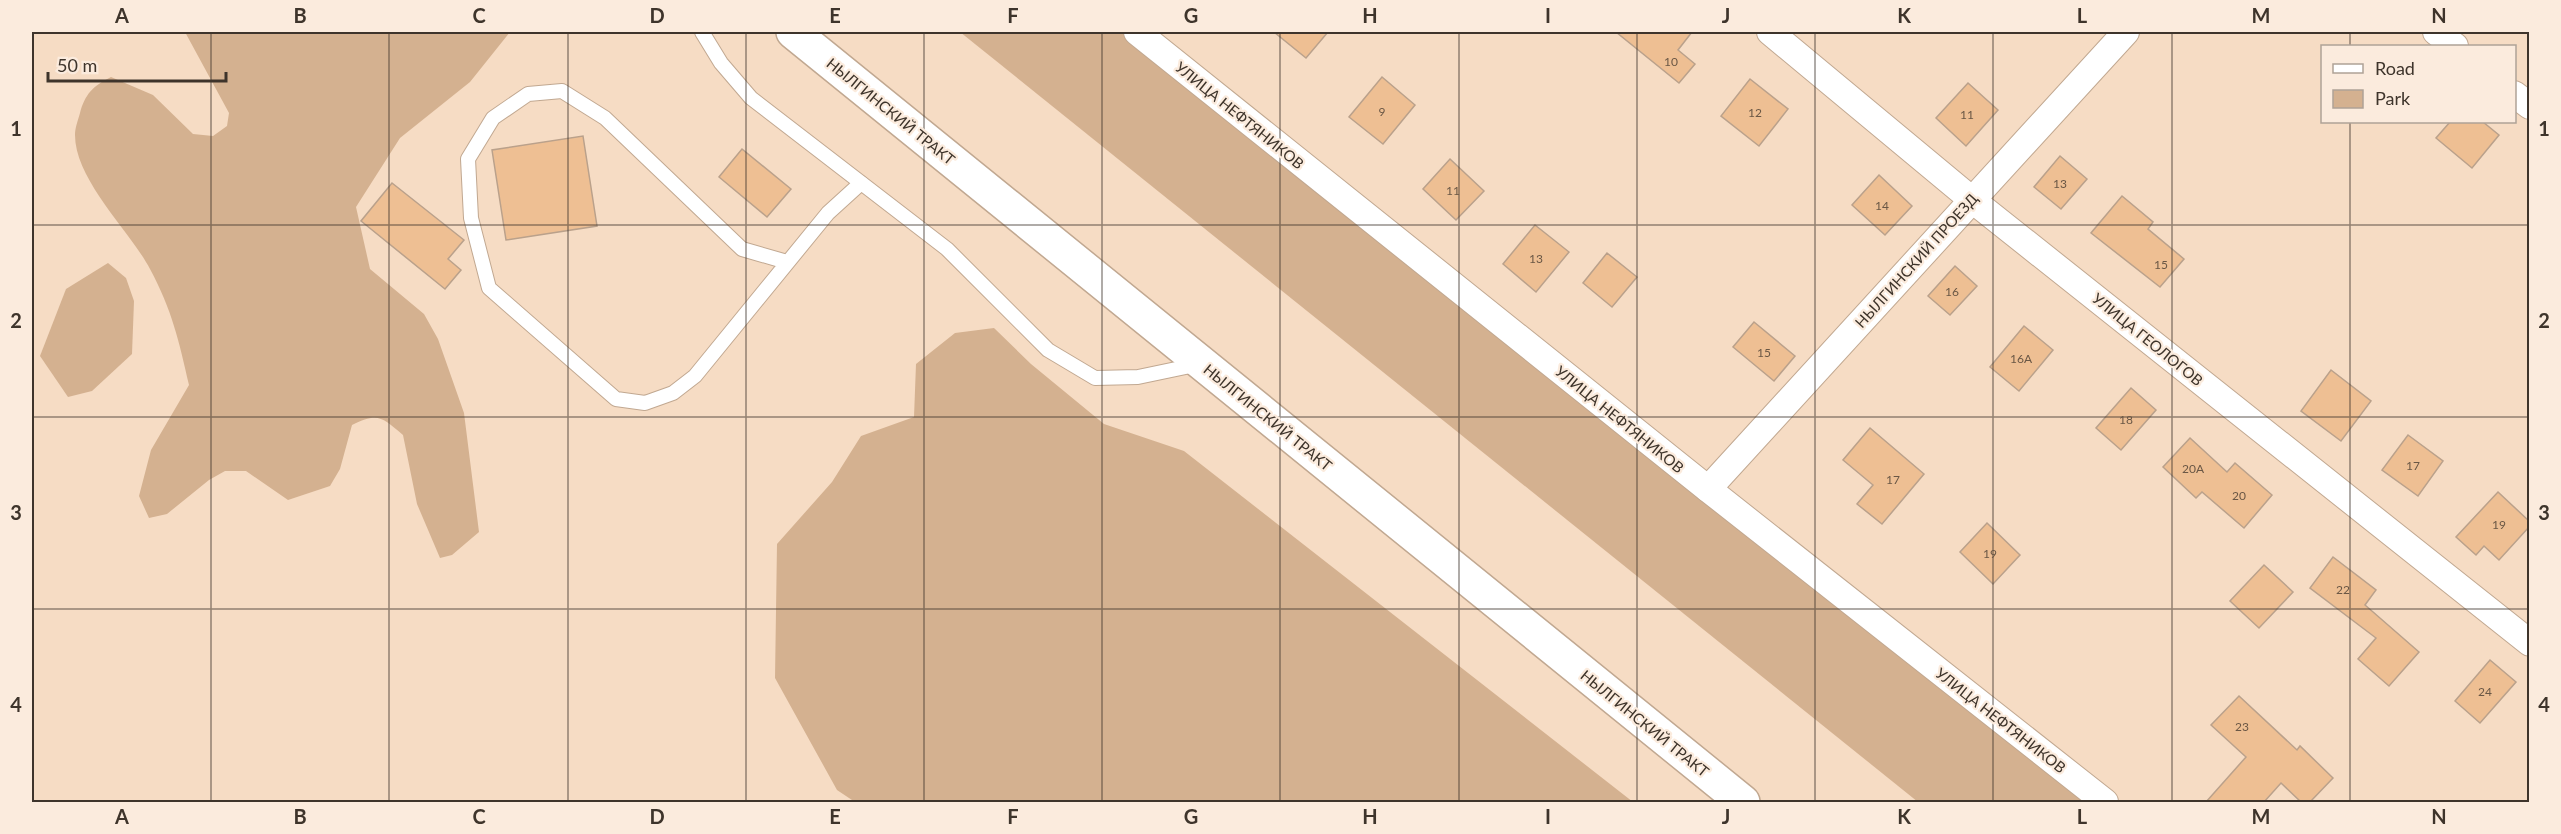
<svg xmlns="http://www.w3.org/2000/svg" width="2561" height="834" font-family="Lato,sans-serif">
	<rect width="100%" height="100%" fill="#f6dcc4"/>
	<g fill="#d4b190">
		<path d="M185,32H510L470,82L400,138L356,207L370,269L424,314L438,339L464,413L479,532L452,555L440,558L417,504L403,435C382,417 378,412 352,425L340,469L330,486L288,500L246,471H225L209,480L167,514L149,518L139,496L151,450L189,385C179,341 172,310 150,269C130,231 75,180 75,135C75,128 78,120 80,113C85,94 93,86 111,77L153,95L193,134L213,136L227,126L229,113Z"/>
		<path d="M960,32H1128L2087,802H1918Z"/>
		<path d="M108,263L126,278L134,301L132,354L92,391L68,397L40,356L66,289Z"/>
		<path d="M994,328L1031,364L1104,424L1184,451L1633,802H855L837,790L775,678L777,544L832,482L861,436L914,417L916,364L955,333Z"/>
	</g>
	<g fill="#eebf93" stroke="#baa18b" stroke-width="1.5">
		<path d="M1274,32H1328L1306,58Z"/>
		<path d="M1616,32H1692L1678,50L1695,64L1679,83Z"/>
		<path d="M1382,77L1415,105L1383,144L1349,117Z"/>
		<path d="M1750,79L1788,109L1759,146L1721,116Z"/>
		<path d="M1968,83L1998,110L1966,146L1936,118Z"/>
		<path d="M2450,122H2483L2499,135L2472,168L2436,138Z"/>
		<path d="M583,136L597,226L506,240L492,150Z"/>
		<path d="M742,149L791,189L767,217L719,177Z"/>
		<path d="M2060,156L2087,179L2061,209L2034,187Z"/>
		<path d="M1450,159L1484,191L1456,220L1423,189Z"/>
		<path d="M1879,175L1912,206L1885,235L1852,205Z"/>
		<path d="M392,183L464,240L448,259L461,270L445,289L361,221Z"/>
		<path d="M2122,196L2153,222L2148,229L2184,259L2160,287L2091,233Z"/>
		<path d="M1535,225L1569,252L1536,292L1503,264Z"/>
		<path d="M1607,253L1637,277L1612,307L1583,283Z"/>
		<path d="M1955,266L1977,286L1950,315L1928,296Z"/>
		<path d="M1754,322L1795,356L1774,381L1733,347Z"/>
		<path d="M2024,326L2053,350L2019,391L1990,367Z"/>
		<path d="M2331,370L2371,401L2341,441L2301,411Z"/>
		<path d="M2131,388L2156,410L2121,450L2096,428Z"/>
		<path d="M1870,428L1924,474L1882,524L1857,504L1873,485L1843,460Z"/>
		<path d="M2408,435L2443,461L2418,496L2382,470Z"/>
		<path d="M2190,438L2227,472L2235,463L2272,495L2244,528L2202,492L2196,498L2163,467Z"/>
		<path d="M2498,492L2529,521V527L2499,560L2484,546L2476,555L2456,537Z"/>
		<path d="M1987,523L2020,555L1993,584L1960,552Z"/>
		<path d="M2333,557L2376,590L2365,605L2419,652L2389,686L2358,659L2376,638L2310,588Z"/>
		<path d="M2264,565L2293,592L2259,628L2230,601Z"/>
		<path d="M2490,660L2516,682L2480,723L2455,701Z"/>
		<path d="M2239,696L2297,750L2300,746L2333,778L2310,802H2301L2281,783L2264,802H2206L2246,757L2211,725Z"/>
	</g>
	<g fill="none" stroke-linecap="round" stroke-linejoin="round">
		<g stroke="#c1a891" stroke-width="16">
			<g id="service">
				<path d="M702,32L721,63L751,98L947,249L1048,350L1095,378L1138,377L1200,364"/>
				<path d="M787,262L742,249L605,118L562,91L528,94L493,118L468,159L471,218L489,288L616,399L645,403L673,393L695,376L828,213L861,183"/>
			</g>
		</g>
		<g stroke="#c1a891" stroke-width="28">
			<g id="minor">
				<path d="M1137,32L1708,489L2105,802"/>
				<path d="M1770,32L1971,199L2530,643"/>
				<path d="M2436,32L2455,46"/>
				<path d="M2514,94L2530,106"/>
				<path d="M1708,489L2126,32"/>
			</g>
		</g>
		<g stroke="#c1a891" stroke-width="36">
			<path id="secondary" d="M793,32L1743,802"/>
		</g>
		<use href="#service" stroke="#fff" stroke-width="14"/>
		<use href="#minor" stroke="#fff" stroke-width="26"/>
		<use href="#secondary" stroke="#fff" stroke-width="33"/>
	</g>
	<path fill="none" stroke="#3e342b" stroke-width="1.5" stroke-opacity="0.55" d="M211,32V802M389,32V802M568,32V802M746,32V802M924,32V802M1102,32V802M1280,32V802M1459,32V802M1637,32V802M1815,32V802M1993,32V802M2172,32V802M2350,32V46M2350,122V802M32,225H2530M32,417H2530M32,609H2530"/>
	<g text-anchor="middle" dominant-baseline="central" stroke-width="4.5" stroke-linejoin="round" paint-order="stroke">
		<g font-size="12" fill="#6a5745">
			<text x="1671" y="61">10</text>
			<text x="1382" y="111">9</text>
			<text x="1755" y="112">12</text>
			<text x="1967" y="114">11</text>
			<text x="2060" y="183">13</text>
			<text x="1453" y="190">11</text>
			<text x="1882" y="205">14</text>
			<text x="1536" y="258">13</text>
			<text x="2161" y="264">15</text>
			<text x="1952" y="291">16</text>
			<text x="1764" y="352">15</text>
			<text x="2021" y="358">16А</text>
			<text x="2126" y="419">18</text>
			<text x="2413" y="465">17</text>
			<text x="2193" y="468">20А</text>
			<text x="1893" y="479">17</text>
			<text x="2239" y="495">20</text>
			<text x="2499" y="524">19</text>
			<text x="1990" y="553">19</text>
			<text x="2343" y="589">22</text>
			<text x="2485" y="691">24</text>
			<text x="2242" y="726">23</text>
		</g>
		<g font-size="15" fill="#3e342b" stroke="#fbebdd">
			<text transform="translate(891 111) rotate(39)">НЫЛГИНСКИЙ ТРАКТ</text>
			<text transform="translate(1240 115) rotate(39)">УЛИЦА НЕФТЯНИКОВ</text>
			<text transform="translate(1916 260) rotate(-48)">НЫЛГИНСКИЙ ПРОЕЗД</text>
			<text transform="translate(2148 339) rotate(39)">УЛИЦА ГЕОЛОГОВ</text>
			<text transform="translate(1268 417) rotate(39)">НЫЛГИНСКИЙ ТРАКТ</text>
			<text transform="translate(1620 419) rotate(39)">УЛИЦА НЕФТЯНИКОВ</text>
			<text transform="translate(2001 720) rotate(38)">УЛИЦА НЕФТЯНИКОВ</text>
			<text transform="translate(1645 723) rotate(39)">НЫЛГИНСКИЙ ТРАКТ</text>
		</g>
	</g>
	<rect width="2561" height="834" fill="none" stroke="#fbebdd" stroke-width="66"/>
	<rect x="2321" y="45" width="195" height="78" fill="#fbebdd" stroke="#afa296" stroke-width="1.5"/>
	<rect x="2333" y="64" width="30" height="9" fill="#ffffff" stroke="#afa296" stroke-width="1.5"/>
	<text x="2375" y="75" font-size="18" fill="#3e342b">Road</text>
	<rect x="2333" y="90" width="30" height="18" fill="#d4b190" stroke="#afa296" stroke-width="1.5"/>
	<text x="2375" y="105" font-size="18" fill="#3e342b">Park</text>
	<path d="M48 72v9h178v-9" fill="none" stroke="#3e342b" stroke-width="3"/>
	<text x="57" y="72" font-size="18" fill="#3e342b" stroke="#fbebdd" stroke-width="4.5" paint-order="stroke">50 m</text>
	<rect x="33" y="33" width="2495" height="768" fill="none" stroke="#3e342b" stroke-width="2"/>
	<g font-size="20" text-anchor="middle" font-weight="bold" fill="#3e342b">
		<text x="122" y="23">A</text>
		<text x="300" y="23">B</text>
		<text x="479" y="23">C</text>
		<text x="657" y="23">D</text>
		<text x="835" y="23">E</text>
		<text x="1013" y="23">F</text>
		<text x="1191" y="23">G</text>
		<text x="1370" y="23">H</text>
		<text x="1548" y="23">I</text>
		<text x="1726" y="23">J</text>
		<text x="1904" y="23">K</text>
		<text x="2082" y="23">L</text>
		<text x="2261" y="23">M</text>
		<text x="2439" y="23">N</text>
		<text x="16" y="136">1</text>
		<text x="2544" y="136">1</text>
		<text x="16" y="328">2</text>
		<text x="2544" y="328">2</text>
		<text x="16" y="520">3</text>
		<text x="2544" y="520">3</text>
		<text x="16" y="712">4</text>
		<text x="2544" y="712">4</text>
		<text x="122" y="824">A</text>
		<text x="300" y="824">B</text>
		<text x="479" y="824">C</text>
		<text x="657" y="824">D</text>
		<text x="835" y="824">E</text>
		<text x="1013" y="824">F</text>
		<text x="1191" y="824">G</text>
		<text x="1370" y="824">H</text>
		<text x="1548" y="824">I</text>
		<text x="1726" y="824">J</text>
		<text x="1904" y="824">K</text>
		<text x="2082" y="824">L</text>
		<text x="2261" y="824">M</text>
		<text x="2439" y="824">N</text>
	</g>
</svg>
